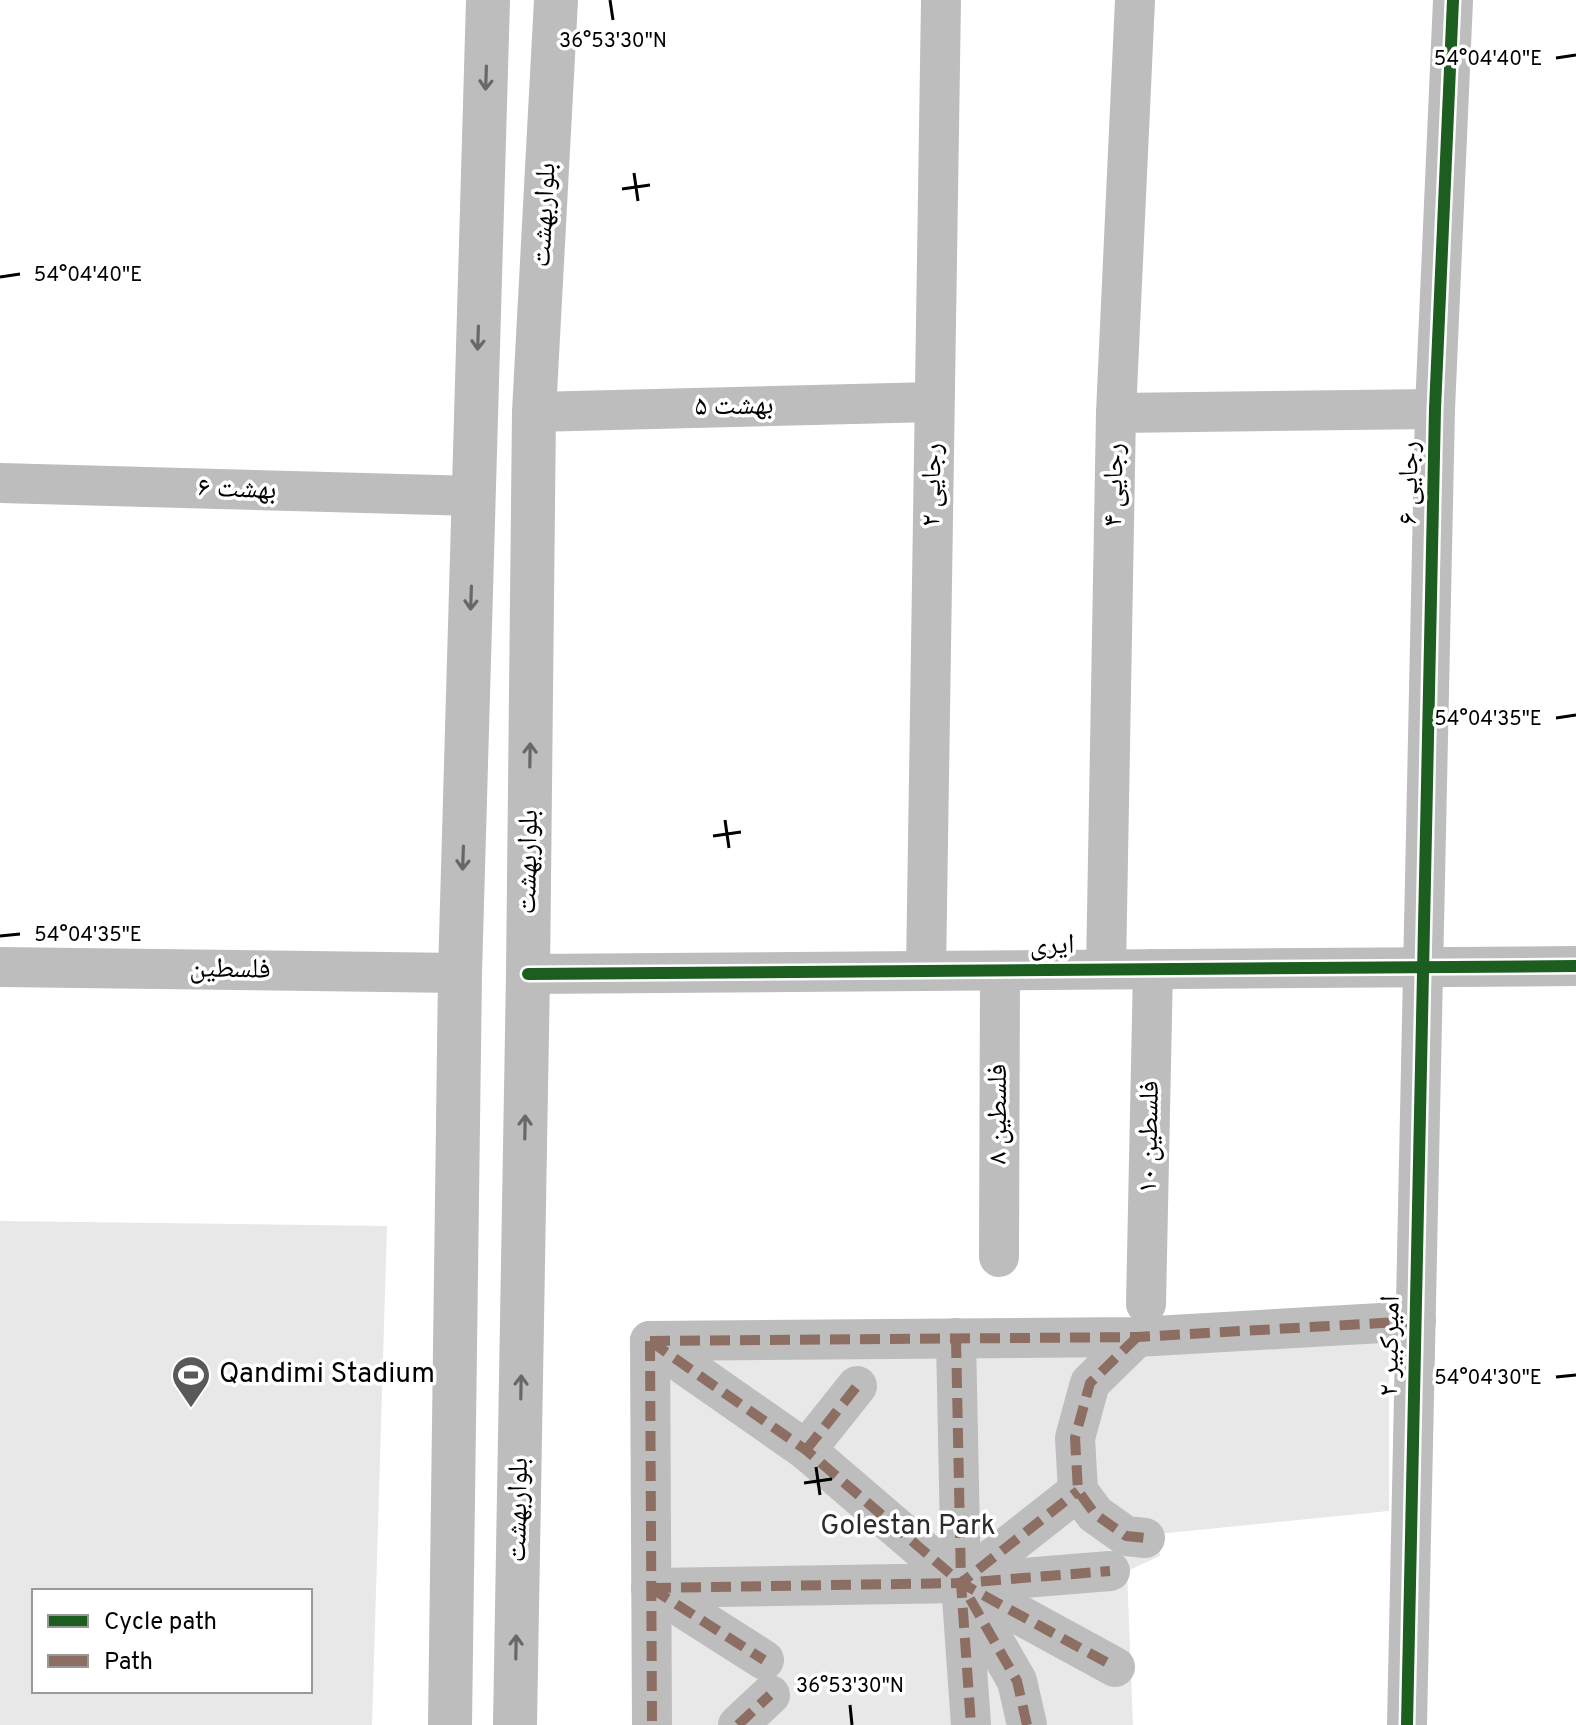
<svg xmlns="http://www.w3.org/2000/svg" width="1576" height="1725" font-family="Overpass,'Noto Naskh Arabic',sans-serif">
	<rect width="100%" height="100%" fill="#fff"/>
	<g fill="#e8e8e8" fill-rule="evenodd">
		<path d="M0,1221L387,1226L372,1725H0ZM310,1591V1691H34V1591Z"/>
		<path d="M1389,1325V1511L1157,1534L1160,1556L1127,1571L1133,1725H639L636,1329Z"/>
	</g>
	<g fill="none" stroke-linecap="round" stroke-linejoin="round">
		<g stroke="#bdbdbd" stroke-width="40">
			<path d="M534,412L934,402"/>
			<path d="M1116,413L1435,409"/>
			<path d="M0,483L474,496"/>
			<path d="M0,967L460,973"/>
			<path d="M1106,969L1116,413L1135,0"/>
			<path d="M926,971L941,0"/>
			<path d="M528,974L1576,966"/>
			<path d="M999,1257L1000,971"/>
			<path d="M1146,1304L1153,969"/>
			<path d="M1137,1337L1090,1383L1075,1438L1078,1491L1095,1514L1126,1536L1145,1538"/>
			<path d="M956,1338L961,1583L971,1725"/>
			<path d="M650,1341L1137,1337L1416,1321"/>
			<path d="M650,1341L806,1450L961,1583L1115,1667"/>
			<path d="M650,1341L652,1725"/>
			<path d="M806,1450L857,1386"/>
			<path d="M651,1588L961,1583L1110,1571"/>
			<path d="M651,1588L764,1660"/>
			<path d="M738,1725L770,1695"/>
			<path d="M1027,1725L1017,1681L961,1583L1078,1491"/>
			<path d="M1407,1725L1435,409L1453,0"/>
		</g>
		<g stroke="#bdbdbd" stroke-width="44">
			<path d="M450,1725L460,973L488,0"/>
			<path d="M515,1725L528,974L534,412L556,0"/>
		</g>
		<g stroke="#8d6e63" stroke-width="10" stroke-dasharray="20 10" stroke-linecap="butt">
			<path d="M1137,1337L1090,1383L1075,1438L1078,1491L1095,1514L1126,1536L1145,1538"/>
			<path d="M956,1338L961,1583L971,1725"/>
			<path d="M650,1341L1137,1337L1416,1321"/>
			<path d="M650,1341L806,1450L961,1583L1115,1667"/>
			<path d="M650,1341L652,1725"/>
			<path d="M806,1450L857,1386"/>
			<path d="M651,1588L961,1583L1110,1571"/>
			<path d="M651,1588L764,1660"/>
			<path d="M738,1725L770,1695"/>
			<path d="M1027,1725L1017,1681L961,1583L1078,1491"/>
		</g>
		<g stroke="#fff" stroke-width="17">
			<g id="cycleway">
				<path d="M528,974L1576,966"/>
				<path d="M1407,1725L1435,409L1453,0"/>
			</g>
		</g>
		<use href="#cycleway" stroke="#1b5e20" stroke-width="12"/>
	</g>
	<defs><path id="oneway-shaft" d="M-6 0H5M1.5-3L5.5 0L1.5 3" fill="none" stroke-width="1.6" stroke-linecap="round" stroke-linejoin="round" transform="scale(2)"/></defs>
	<g stroke="#686868">
		<use href="#oneway-shaft" transform="translate(486 78) rotate(92)"/>
		<use href="#oneway-shaft" transform="translate(478 338) rotate(92)"/>
		<use href="#oneway-shaft" transform="translate(471 598) rotate(92)"/>
		<use href="#oneway-shaft" transform="translate(530 755) rotate(-89)"/>
		<use href="#oneway-shaft" transform="translate(463 858) rotate(92)"/>
		<use href="#oneway-shaft" transform="translate(525 1127) rotate(-89)"/>
		<use href="#oneway-shaft" transform="translate(521 1387) rotate(-89)"/>
		<use href="#oneway-shaft" transform="translate(516 1647) rotate(-89)"/>
	</g>
	<path fill="none" stroke="#000" stroke-width="3" d="M610,0L613,20M1556,58L1576,55M634,173L638,201M622,189L650,185M0,277L20,274M1556,718L1576,715M725,820L729,848M713,836L741,832M0,936L20,934M1556,1377L1576,1375M816,1467L820,1495M804,1483L832,1479M850,1705L852,1725"/>
	<defs>
		<g id="stadium-pin" transform="scale(2)"><path d="M0 17L-7.5 6A9.5 9.5 0 1 1 7.5 6Z" fill="#595959" stroke="#fff"/><path d="M0-5a6.5 5 0 1 0 0 10a6.5 5 0 1 0 0-10ZM-3.5-1.8h7v3.6h-7Z" fill="#fff"/></g>
	</defs>
	<g fill-rule="evenodd">
		<use href="#stadium-pin" x="191" y="1375"/>
	</g>
	<g text-anchor="middle" dominant-baseline="central" stroke-width="7" stroke-linejoin="round" paint-order="stroke">
		<g font-size="28" fill="#000" stroke="#fff">
			<text transform="translate(545 215) rotate(-87)">بلواربهشت</text>
			<text transform="translate(734 407) rotate(-1)">بهشت ۵</text>
			<text transform="translate(1410 483) rotate(-89)">رجایی ۶</text>
			<text transform="translate(933 485) rotate(-89)">رجایی ۲</text>
			<text transform="translate(1115 485) rotate(-89)">رجایی ۴</text>
			<text transform="translate(237 490) rotate(2)">بهشت ۶</text>
			<text transform="translate(529 862) rotate(-89)">بلواربهشت</text>
			<text transform="translate(1052 946) rotate(-1)">ایری</text>
			<text transform="translate(230 970) rotate(1)">فلسطین</text>
			<text transform="translate(999 1114) rotate(-90)">فلسطین ۸</text>
			<text transform="translate(1150 1137) rotate(-89)">فلسطین ۱۰</text>
			<text transform="translate(1391 1346) rotate(-89)">امیرکبیر ۲</text>
			<text transform="translate(519 1510) rotate(-89)">بلواربهشت</text>
		</g>
		<g font-size="28" fill="#000" stroke="#fff" text-anchor="start">
			<text x="219" y="1375">Qandimi Stadium</text>
		</g>
		<g font-size="28" fill="#2c2c2c" stroke="#fff">
			<text x="908" y="1527">Golestan Park</text>
		</g>
	</g>
	<g font-size="20" text-anchor="middle" fill="#000" stroke="#fff" stroke-width="7" stroke-linejoin="round" paint-order="stroke">
		<text x="613" y="47">36°53'30"N</text>
		<text x="1488" y="65">54°04'40"E</text>
		<text x="88" y="281">54°04'40"E</text>
		<text x="1488" y="725">54°04'35"E</text>
		<text x="88" y="941">54°04'35"E</text>
		<text x="1488" y="1384">54°04'30"E</text>
		<text x="850" y="1692">36°53'30"N</text>
	</g>
	<rect x="32" y="1589" width="280" height="104" fill="#ffffff" stroke="#999999" stroke-width="2"/>
	<rect x="48" y="1615" width="40" height="12" fill="#1b5e20" stroke="#999999" stroke-width="2"/>
	<text x="104" y="1629" font-size="24" fill="#000000">Cycle path</text>
	<rect x="48" y="1655" width="40" height="12" fill="#8d6e63" stroke="#999999" stroke-width="2"/>
	<text x="104" y="1669" font-size="24" fill="#000000">Path</text>
</svg>
